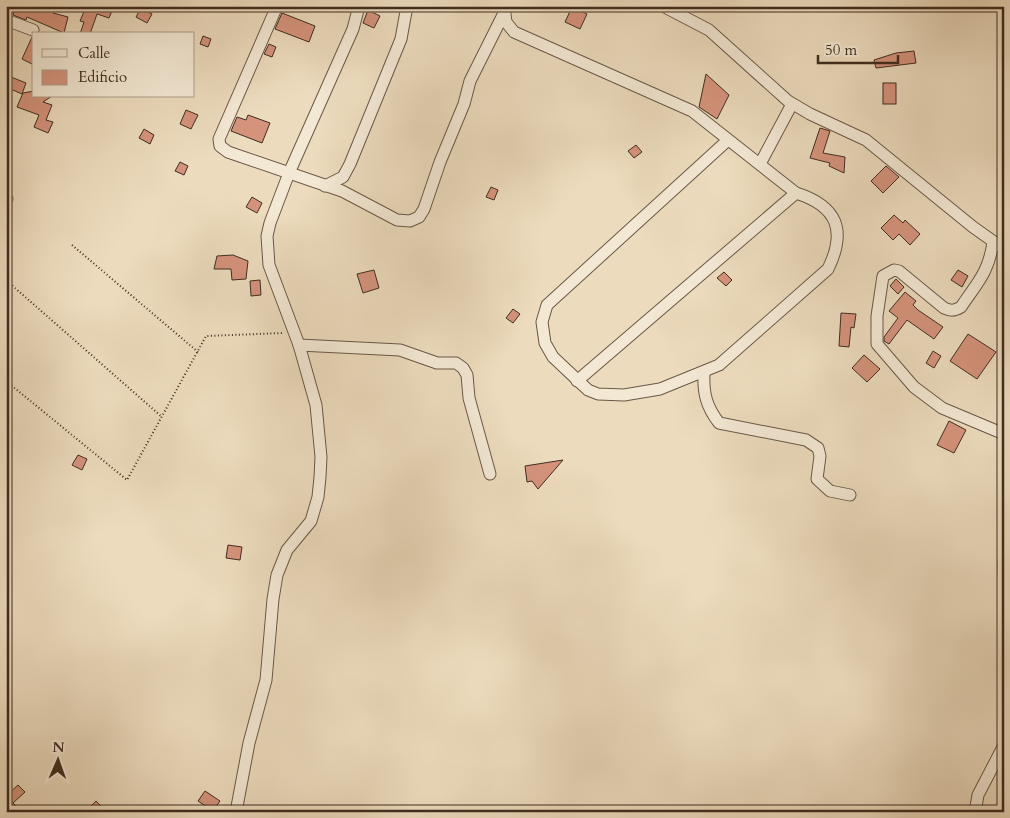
<svg xmlns="http://www.w3.org/2000/svg" width="1010" height="818" font-family="Cardo,serif">
	<rect width="100%" height="100%" fill="#ecdbbd"/>
	<filter id="stains"><feTurbulence type="fractalNoise" baseFrequency=".004" numOctaves="4"/><feColorMatrix values="0 0 0 0 .2 0 0 0 0 .09 0 0 0 0 .02 0 0 0 .5 -.17"/></filter>
	<radialGradient id="worn" r=".72"><stop offset=".6" stop-color="#630" stop-opacity="0"/><stop offset="1" stop-color="#630" stop-opacity=".3"/></radialGradient>
	<g fill="#d5937c" stroke="#3f2d20">
		<path d="M16,6H45L54,10L53,13L68,17L64,33L27,17L26,20L13,15Z"/>
		<path d="M79,6H114L109,18L97,14L90,34H80L84,22L80,21L85,9Z"/>
		<path d="M142,6H151L148,12L152,14L147,23L136,17Z"/>
		<path d="M572,7L587,14L580,29L565,22Z"/>
		<path d="M368,10L380,16L374,28L363,23Z"/>
		<path d="M282,13L315,26L309,42L275,29Z"/>
		<path d="M203,36L211,39L208,47L200,44Z"/>
		<path d="M32,37H34V65L22,59Z"/>
		<path d="M269,44L276,47L272,57L264,54Z"/>
		<path d="M914,51L916,63L876,68L874,60L896,53Z"/>
		<path d="M706,74L729,95L717,119L699,107Z"/>
		<path d="M6,75L26,83L22,94L6,87Z"/>
		<rect x="883" y="83" width="13" height="21"/>
		<path d="M34,91V96H52L43,102L52,105L46,120L53,122L48,133L34,127L39,115L17,107L23,93Z"/>
		<path d="M186,110L198,115L191,129L180,124Z"/>
		<path d="M248,115L270,123L262,143L231,131L237,117L246,120Z"/>
		<path d="M820,128L830,131L823,153L845,157L844,173L829,166L830,163L810,158Z"/>
		<path d="M144,129L154,135L150,144L139,138Z"/>
		<path d="M636,145L642,152L634,158L628,151Z"/>
		<path d="M180,162L188,166L184,175L175,171Z"/>
		<path d="M886,166L899,177L883,193L871,181Z"/>
		<path d="M491,187L498,190L494,200L486,197Z"/>
		<path d="M252,197L262,203L257,213L246,207Z"/>
		<path d="M894,215L903,223L905,220L920,234L910,245L899,234L893,240L881,228Z"/>
		<path d="M233,255L248,261L246,279L232,280L231,269H214L217,256Z"/>
		<path d="M374,270L379,288L363,293L357,274Z"/>
		<path d="M958,270L968,276L962,287L951,280Z"/>
		<path d="M724,272L732,280L726,286L717,278Z"/>
		<path d="M896,279L904,287L898,294L890,286Z"/>
		<path d="M260,280L261,295L251,296L250,281Z"/>
		<path d="M905,292L916,301L913,305L918,310L943,327L934,339L907,320L889,344L884,341V337L898,318L889,311Z"/>
		<path d="M513,309L520,314L513,323L506,318Z"/>
		<path d="M841,313L856,314L854,328L851,327L849,347L839,346Z"/>
		<path d="M968,334L996,352L977,379L950,361Z"/>
		<path d="M933,351L941,356L934,368L926,363Z"/>
		<path d="M864,355L880,369L867,382L852,368Z"/>
		<path d="M949,421L966,430L954,453L937,445Z"/>
		<path d="M78,455L87,459L82,470L72,465Z"/>
		<path d="M563,460L538,489L532,481L527,482L525,466Z"/>
		<path d="M228,545L242,547L240,560L226,558Z"/>
		<path d="M18,785L25,792L13,803L22,812H6V796Z"/>
		<path d="M205,791L220,801L213,811L198,801Z"/>
		<path d="M96,801L107,812H85Z"/>
	</g>
	<g fill="none" stroke-linecap="round" stroke-linejoin="round">
		<g stroke="#6a5847" stroke-width="13">
			<g id="street">
				<path d="M277,6L219,139L220,146L228,152L342,191L397,220L410,221L419,217L424,209L440,162L464,104L470,81L503,15"/>
				<path d="M504,6L506,22L514,32L692,111L796,193C837,206 847,230 828,269L719,365L660,389L624,395L598,394L588,390L553,357L545,343L542,322L547,305L728,140"/>
				<path d="M663,6L709,30L788,101L810,114L866,140L973,227L1004,249"/>
				<path d="M6,20L33,30"/>
				<path d="M760,164L792,104"/>
				<path d="M325,186L343,177L350,164L401,39L407,6"/>
				<path d="M6,199H7"/>
				<path d="M993,242C989,272 977,283 961,307C954,311 951,311 944,308L899,271L894,270L883,276L877,316V344L914,387L942,408L1004,434"/>
				<path d="M299,345L400,350L437,363H456L463,368L467,375L469,398L490,474"/>
				<path d="M704,372C703,393 706,406 719,423L806,440L818,448L820,456L817,479L830,491L850,495"/>
				<path d="M577,381L796,193"/>
				<path d="M1004,561V574"/>
				<path d="M236,812L249,743L266,680L273,599L277,575L287,550L311,521L318,497L320,477L321,457L316,405L299,345L269,265L267,236L270,223L289,173L353,29L359,6"/>
				<path d="M975,812L978,795L1004,745"/>
			</g>
		</g>
		<g stroke="#3f2d20" stroke-width="2" stroke-dasharray="1 2.5" stroke-linecap="butt">
			<path d="M72,245L198,352"/>
			<path d="M7,281L162,417"/>
			<path d="M6,381L127,480L206,336L283,333"/>
		</g>
		<use href="#street" stroke="#f3e8d4" stroke-width="11"/>
	</g>
	<rect width="1010" height="818" fill="none" stroke="#ecdbbd" stroke-width="25"/>
	<rect x="8" y="8" width="995" height="803" fill="none" stroke="#3f2d20" stroke-width="2.5"/>
	<rect x="12" y="12" width="985" height="793" fill="none" stroke="#3f2d20"/>
	<rect x="32" y="32" width="162" height="65" fill="#f3e8d4" stroke="#ab9d8c"/>
	<rect x="42" y="49" width="25" height="8" fill="#f3e8d4" stroke="#ab9d8c"/>
	<text x="78" y="58" font-size="15" fill="#3f2d20">Calle</text>
	<rect x="42" y="70" width="25" height="15" fill="#d5937c" stroke="#ab9d8c"/>
	<text x="78" y="82" font-size="15" fill="#3f2d20">Edificio</text>
	<g transform="translate(58 760) rotate(2)" stroke="#f3e8d4" stroke-width="4" paint-order="stroke">
	<path d="M0-4L9 19L0 12L-9 19Z" fill="#3f2d20"/>
	<text y="-8" font-size="14" font-weight="bold" text-anchor="middle" fill="#3f2d20">N</text>
	</g>
	<path d="M818 55v8h80v-8" fill="none" stroke="#3f2d20" stroke-width="2.5"/>
	<text x="825" y="55" font-size="15" fill="#3f2d20" stroke="#f3e8d4" stroke-width="4" paint-order="stroke">50 m</text>
	<rect width="100%" height="100%" filter="url(#stains)"/>
	<rect width="100%" height="100%" fill="url(#worn)"/>
</svg>
